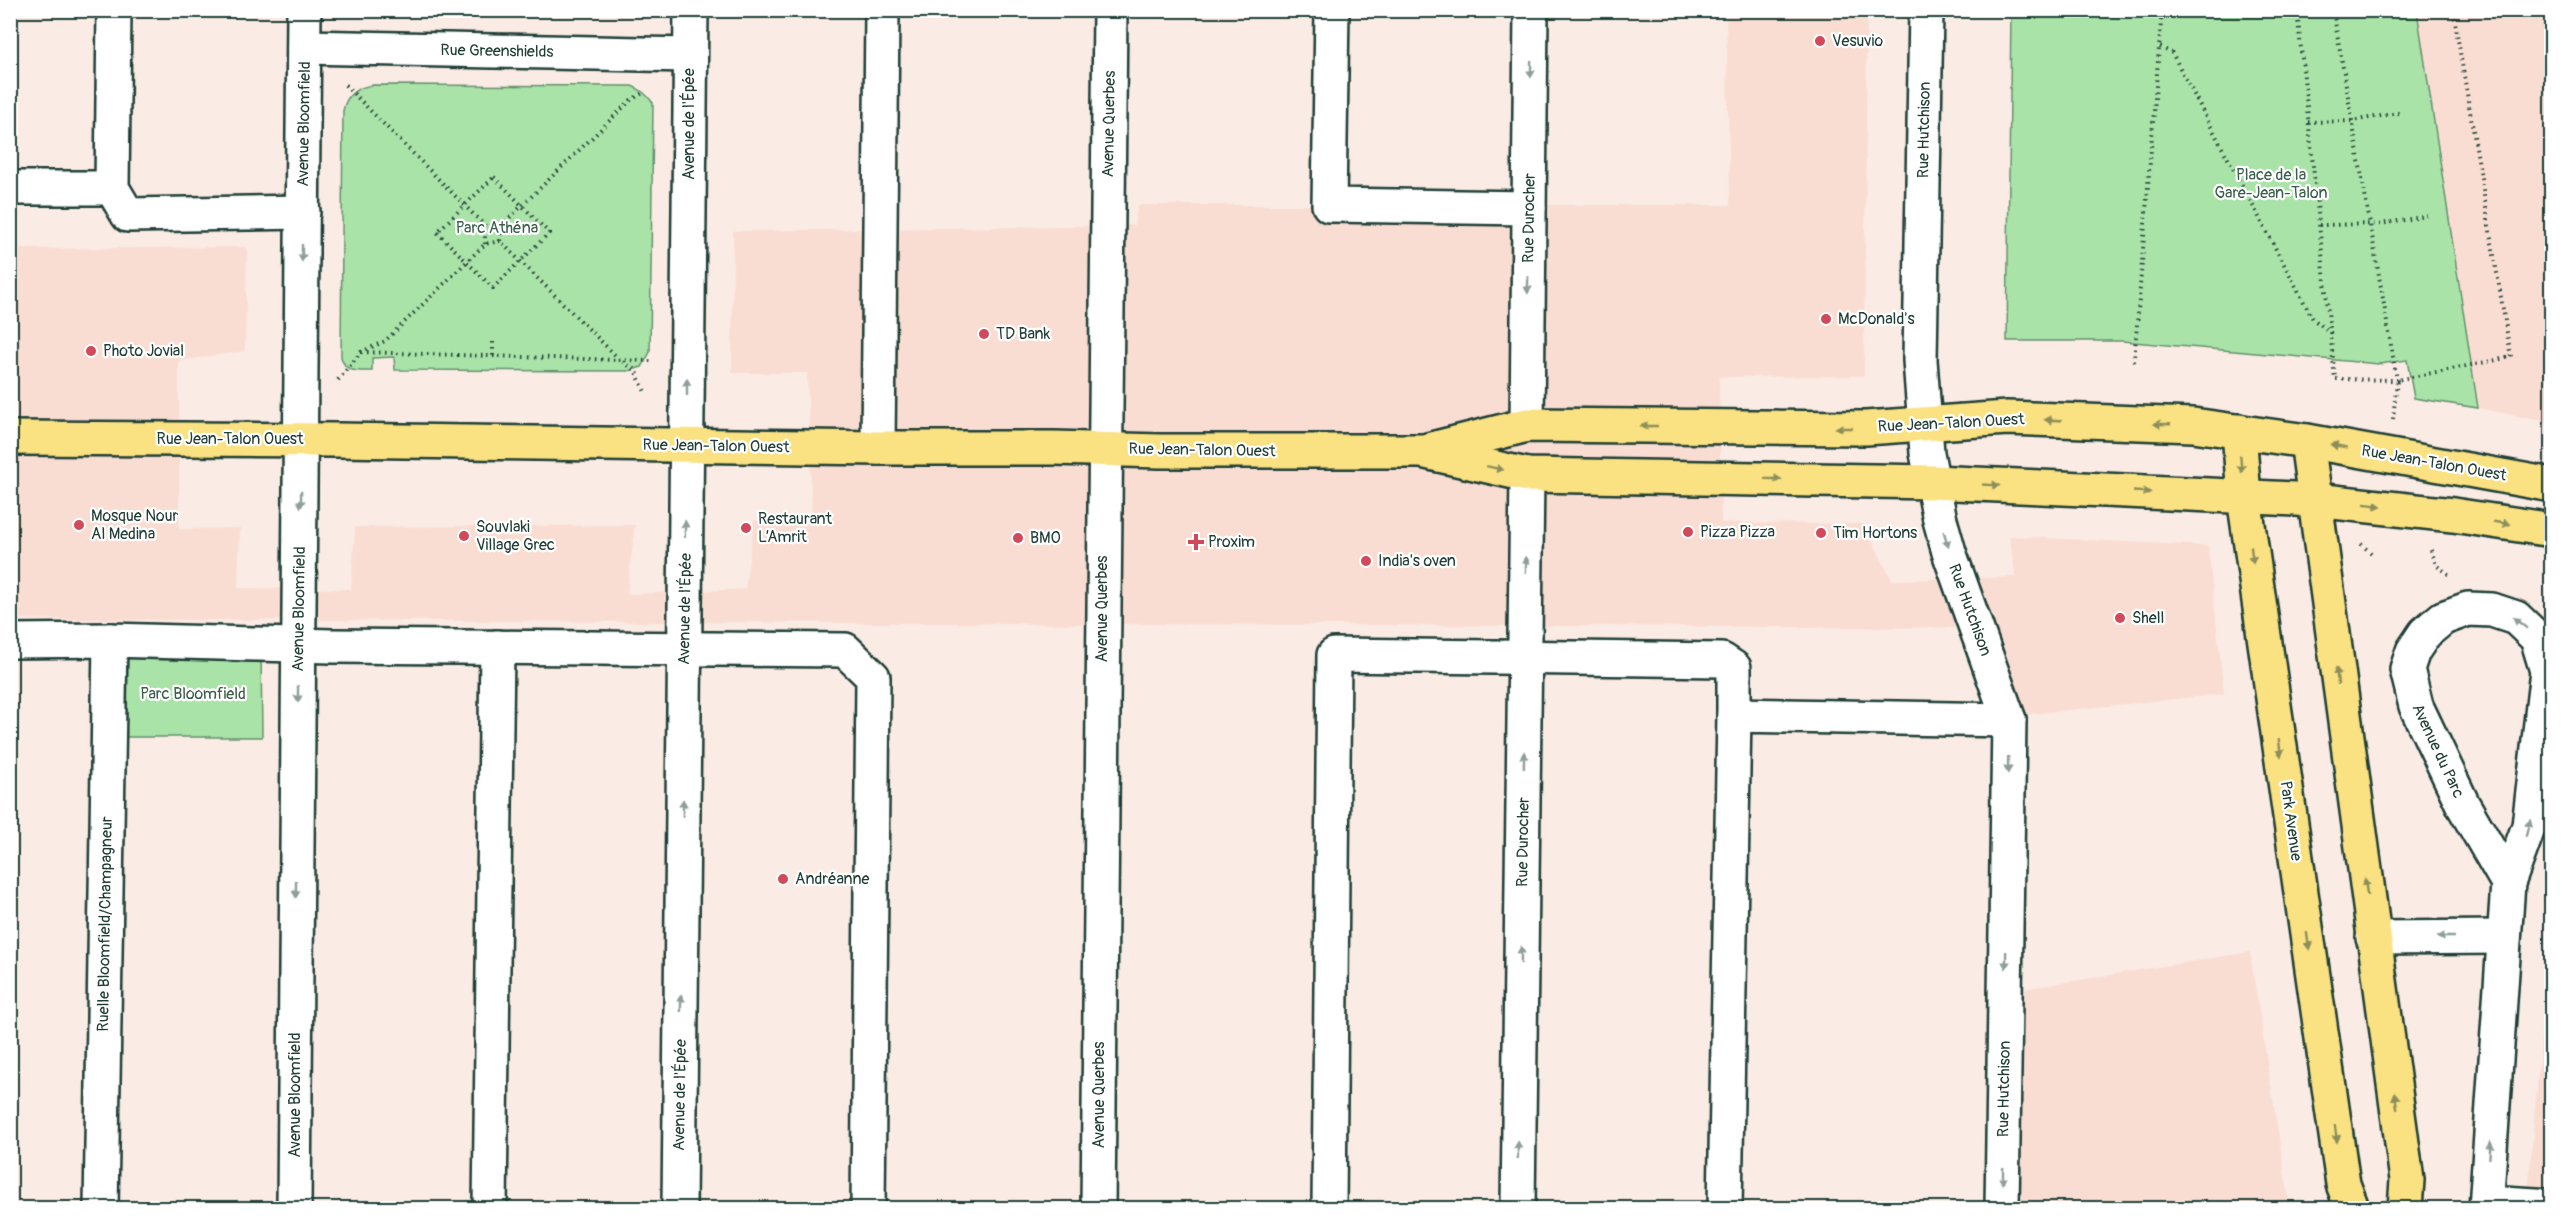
<svg xmlns="http://www.w3.org/2000/svg" width="2562" height="1219" font-family="Pangolin,sans-serif">
	<rect width="100%" height="100%" fill="#fbebe5"/>
	<filter id="ink" filterUnits="userSpaceOnUse"><feTurbulence type="fractalNoise" baseFrequency=".0167" numOctaves="2"/><feDisplacementMap in="SourceGraphic" scale="12" xChannelSelector="R" yChannelSelector="G"/><feConvolveMatrix kernelMatrix="1 2 1 2 8 2 1 2 1" color-interpolation-filters="sRGB"/></filter>
	<g filter="url(#ink)">
		<g fill="#f9ddd3">
			<path d="M1726,11H1867L1864,376L1719,377L1721,523L1864,524L1892,580L2016,577L2009,536L2208,546L2224,694L2001,717L1988,628L11,619L10,249L247,247L245,351L179,361V529L240,528L238,588L351,589L355,527L635,525L627,594L745,589L754,520L812,519L807,373H732L733,231L1134,225L1138,205H1730Z"/>
			<path d="M2417,11H2551V423L2478,408Z"/>
			<path d="M2551,920V1208H2527L2531,1155Z"/>
			<path d="M2250,952L2290,1208H2002L2005,992Z"/>
		</g>
		<g fill="#aae3a8" stroke="#64906e" stroke-width="1.5">
			<path d="M2350,10L2417,11L2478,408L2414,398L2407,360L2379,364L2122,341H2007L2011,13L2287,14Z"/>
			<path d="M373,85L632,86C642,90 647,95 653,103L650,352L642,367L628,371L395,370L394,357L372,358V371C358,371 345,373 341,357L343,111C346,94 357,87 373,85Z"/>
			<path d="M124,652H261L262,737H124Z"/>
		</g>
		<g fill="none" stroke-linecap="round" stroke-linejoin="round">
			<g stroke="#1f3d34" stroke-width="38">
				<g id="minor">
					<path d="M114,10L112,188L128,215L303,212"/>
					<path d="M1332,10L1329,205L1529,208"/>
					<path d="M1926,10L1920,360L1927,453L1940,520L1949,552L2009,720L2002,1208"/>
					<path d="M304,47L689,55"/>
					<path d="M10,188H112"/>
					<path d="M1527,425L1531,10"/>
					<path d="M878,448L882,10"/>
					<path d="M10,641L110,640L332,646L845,650L873,677L868,1208"/>
					<path d="M2373,938L2504,937"/>
					<path d="M2487,1202L2552,1206"/>
					<path d="M101,1208L110,640"/>
					<path d="M294,1208L304,10"/>
					<path d="M490,1208L497,647"/>
					<path d="M679,1208L691,10"/>
					<path d="M1098,1208L1110,10"/>
					<path d="M1329,1208L1334,655L1722,660L1734,668V715"/>
					<path d="M1518,1208L1527,475"/>
					<path d="M1725,1208L1734,715L2009,720"/>
					<path d="M2486,1208L2508,883L2529,826L2547,671L2537,638L2516,618L2492,610L2468,609L2443,618L2425,633L2413,651L2407,669L2416,706L2463,805L2508,883"/>
				</g>
			</g>
			<g stroke="#1f3d34" stroke-width="38">
				<g id="major">
					<path d="M2239,431L2244,497L2343,1184L2352,1208"/>
					<path d="M10,438L338,440L878,448H1054L1160,451H1421L1527,475L1933,482L2315,500L2453,515L2552,530"/>
					<path d="M2307,441L2407,1180L2405,1208"/>
					<path d="M1428,450L1527,425L1866,428L2007,418L2193,425L2307,441L2552,485"/>
				</g>
			</g>
			<g stroke="#1f3d34" stroke-width="4" stroke-dasharray="1.5 4.5" stroke-linecap="butt">
				<path d="M2297,10L2335,379L2397,380L2333,10"/>
				<path d="M2160,47L2172,53L2313,319L2331,333"/>
				<path d="M345,85L485,226H501L500,241L620,360L635,370L646,394"/>
				<path d="M2308,122L2352,121L2399,113"/>
				<path d="M494,177L549,233L493,288L437,232Z"/>
				<path d="M2319,225L2381,224L2427,216"/>
				<path d="M501,226L631,100L645,92"/>
				<path d="M485,244V226"/>
				<path d="M493,342V356"/>
				<path d="M361,352L651,361"/>
				<path d="M2134,362L2162,10"/>
				<path d="M338,380L361,352L385,341L485,244L500,241"/>
				<path d="M2393,419L2397,380L2511,357L2453,10"/>
				<path d="M2361,544L2372,554"/>
				<path d="M2431,550L2436,565L2451,576"/>
			</g>
			<use href="#minor" stroke="#fff" stroke-width="33"/>
			<use href="#major" stroke="#fae181" stroke-width="33"/>
		</g>
		<defs><path id="oneway-solid" d="M-6-.8H1V-3.2L6.5 0L1 3.2V.8H-6Z" transform="scale(1.5)"/></defs>
		<g fill="#8f9e9a">
			<use href="#oneway-solid" transform="translate(1531 69) rotate(91)"/>
			<use href="#oneway-solid" transform="translate(302 253) rotate(90)"/>
			<use href="#oneway-solid" transform="translate(1528 285) rotate(91)"/>
			<use href="#oneway-solid" transform="translate(687 387) rotate(-90)"/>
			<use href="#oneway-solid" transform="translate(301 499) rotate(91)"/>
			<use href="#oneway-solid" transform="translate(685 529) rotate(-89)"/>
			<use href="#oneway-solid" transform="translate(1946 539) rotate(73)"/>
			<use href="#oneway-solid" transform="translate(1526 565) rotate(-89)"/>
			<use href="#oneway-solid" transform="translate(2520 623) rotate(-141)"/>
			<use href="#oneway-solid" transform="translate(298 694) rotate(90)"/>
			<use href="#oneway-solid" transform="translate(1524 760) rotate(-89)"/>
			<use href="#oneway-solid" transform="translate(2008 765) rotate(91)"/>
			<use href="#oneway-solid" transform="translate(683 808) rotate(-89)"/>
			<use href="#oneway-solid" transform="translate(2528 828) rotate(-75)"/>
			<use href="#oneway-solid" transform="translate(296 889) rotate(90)"/>
			<use href="#oneway-solid" transform="translate(2446 937) rotate(180)"/>
			<use href="#oneway-solid" transform="translate(1521 955) rotate(-89)"/>
			<use href="#oneway-solid" transform="translate(2006 960) rotate(91)"/>
			<use href="#oneway-solid" transform="translate(681 1003) rotate(-89)"/>
			<use href="#oneway-solid" transform="translate(1518 1150) rotate(-89)"/>
			<use href="#oneway-solid" transform="translate(2490 1150) rotate(-86)"/>
			<use href="#oneway-solid" transform="translate(2003 1176) rotate(91)"/>
		</g>
		<g fill="#8c8f5a">
			<use href="#oneway-solid" transform="translate(2053 420) rotate(-178)"/>
			<use href="#oneway-solid" transform="translate(2162 424) rotate(-178)"/>
			<use href="#oneway-solid" transform="translate(1649 426) rotate(-180)"/>
			<use href="#oneway-solid" transform="translate(1844 428) rotate(-180)"/>
			<use href="#oneway-solid" transform="translate(2339 446) rotate(-170)"/>
			<use href="#oneway-solid" transform="translate(2241 464) rotate(85)"/>
			<use href="#oneway-solid" transform="translate(1495 468) rotate(12)"/>
			<use href="#oneway-solid" transform="translate(1773 479) rotate(1)"/>
			<use href="#oneway-solid" transform="translate(1991 485) rotate(3)"/>
			<use href="#oneway-solid" transform="translate(2142 492) rotate(3)"/>
			<use href="#oneway-solid" transform="translate(2373 505) rotate(7)"/>
			<use href="#oneway-solid" transform="translate(2502 523) rotate(9)"/>
			<use href="#oneway-solid" transform="translate(2252 555) rotate(82)"/>
			<use href="#oneway-solid" transform="translate(2337 676) rotate(-97)"/>
			<use href="#oneway-solid" transform="translate(2280 748) rotate(82)"/>
			<use href="#oneway-solid" transform="translate(2366 887) rotate(-98)"/>
			<use href="#oneway-solid" transform="translate(2308 941) rotate(82)"/>
			<use href="#oneway-solid" transform="translate(2396 1101) rotate(-98)"/>
			<use href="#oneway-solid" transform="translate(2336 1134) rotate(82)"/>
		</g>
	</g>
	<g fill="#d1495b" stroke="#fff" stroke-width="2">
		<circle cx="1820" cy="41" r="6"/>
		<circle cx="1826" cy="319" r="6"/>
		<circle cx="984" cy="334" r="6"/>
		<circle cx="91" cy="351" r="6"/>
		<circle cx="79" cy="525" r="6"/>
		<circle cx="746" cy="528" r="6"/>
		<circle cx="1688" cy="532" r="6"/>
		<circle cx="1821" cy="533" r="6"/>
		<circle cx="464" cy="536" r="6"/>
		<circle cx="1018" cy="538" r="6"/>
		<path d="M1193 533h6v6h6v6h-6v6h-6v-6h-6v-6h6z"/>
		<circle cx="1366" cy="561" r="6"/>
		<circle cx="2120" cy="618" r="6"/>
		<circle cx="783" cy="879" r="6"/>
	</g>
	<g text-anchor="middle" dominant-baseline="central" stroke-width="4.5" stroke-linejoin="round" paint-order="stroke">
		<g font-size="16" fill="#1f3d34" stroke="#fff" text-anchor="start">
			<text x="1832" y="41">Vesuvio</text>
			<text x="1838" y="319">McDonald's</text>
			<text x="996" y="334">TD Bank</text>
			<text x="103" y="351">Photo Jovial</text>
			<text x="91" y="516">Mosque Nour<tspan x="91" dy="18">Al Medina</tspan></text>
			<text x="758" y="519">Restaurant<tspan x="758" dy="18">L’Amrit</tspan></text>
			<text x="476" y="527">Souvlaki<tspan x="476" dy="18">Village Grec</tspan></text>
			<text x="1700" y="532">Pizza Pizza</text>
			<text x="1833" y="533">Tim Hortons</text>
			<text x="1030" y="538">BMO</text>
			<text x="1208" y="542">Proxim</text>
			<text x="1378" y="561">India's oven</text>
			<text x="2132" y="618">Shell</text>
			<text x="795" y="879">Andréanne</text>
		</g>
		<g font-size="16" fill="#1f3d34" stroke="#fff">
			<text transform="translate(497 51) rotate(1)">Rue Greenshields</text>
			<text transform="translate(304 124) rotate(-89)">Avenue Bloomfield</text>
			<text transform="translate(689 124) rotate(-90)">Avenue de l'Épée</text>
			<text transform="translate(1109 124) rotate(-89)">Avenue Querbes</text>
			<text transform="translate(1924 130) rotate(-89)">Rue Hutchison</text>
			<text transform="translate(1529 218) rotate(-89)">Rue Durocher</text>
			<text transform="translate(1951 423) rotate(-3)">Rue Jean-Talon Ouest</text>
			<text x="230" y="439">Rue Jean-Talon Ouest</text>
			<text transform="translate(716 446) rotate(1)">Rue Jean-Talon Ouest</text>
			<text transform="translate(1202 450) rotate(1)">Rue Jean-Talon Ouest</text>
			<text transform="translate(2434 463) rotate(10)">Rue Jean-Talon Ouest</text>
			<text transform="translate(299 609) rotate(-89)">Avenue Bloomfield</text>
			<text transform="translate(685 609) rotate(-89)">Avenue de l'Épée</text>
			<text transform="translate(1102 609) rotate(-90)">Avenue Querbes</text>
			<text transform="translate(1970 610) rotate(70)">Rue Hutchison</text>
			<text transform="translate(2438 751) rotate(65)">Avenue du Parc</text>
			<text transform="translate(2291 821) rotate(82)">Park Avenue</text>
			<text transform="translate(1523 842) rotate(-89)">Rue Durocher</text>
			<text transform="translate(105 924) rotate(-89)">Ruelle Bloomfield/Champagneur</text>
			<text transform="translate(2004 1089) rotate(-89)">Rue Hutchison</text>
			<text transform="translate(295 1095) rotate(-90)">Avenue Bloomfield</text>
			<text transform="translate(680 1095) rotate(-89)">Avenue de l'Épée</text>
			<text transform="translate(1099 1095) rotate(-90)">Avenue Querbes</text>
		</g>
		<g font-size="16" fill="#3b5e4b" stroke="#fff">
			<text x="2271" y="175">Place de la<tspan x="2271" dy="18">Gare-Jean-Talon</tspan></text>
			<text x="497" y="228">Parc Athéna</text>
			<text x="193" y="694">Parc Bloomfield</text>
		</g>
	</g>
	<rect width="2562" height="1219" fill="none" stroke="#fff" stroke-width="36"/>
	<rect x="18" y="18" width="2526" height="1183" fill="none" stroke="#1f3d34" stroke-width="2" filter="url(#ink)"/>
</svg>
